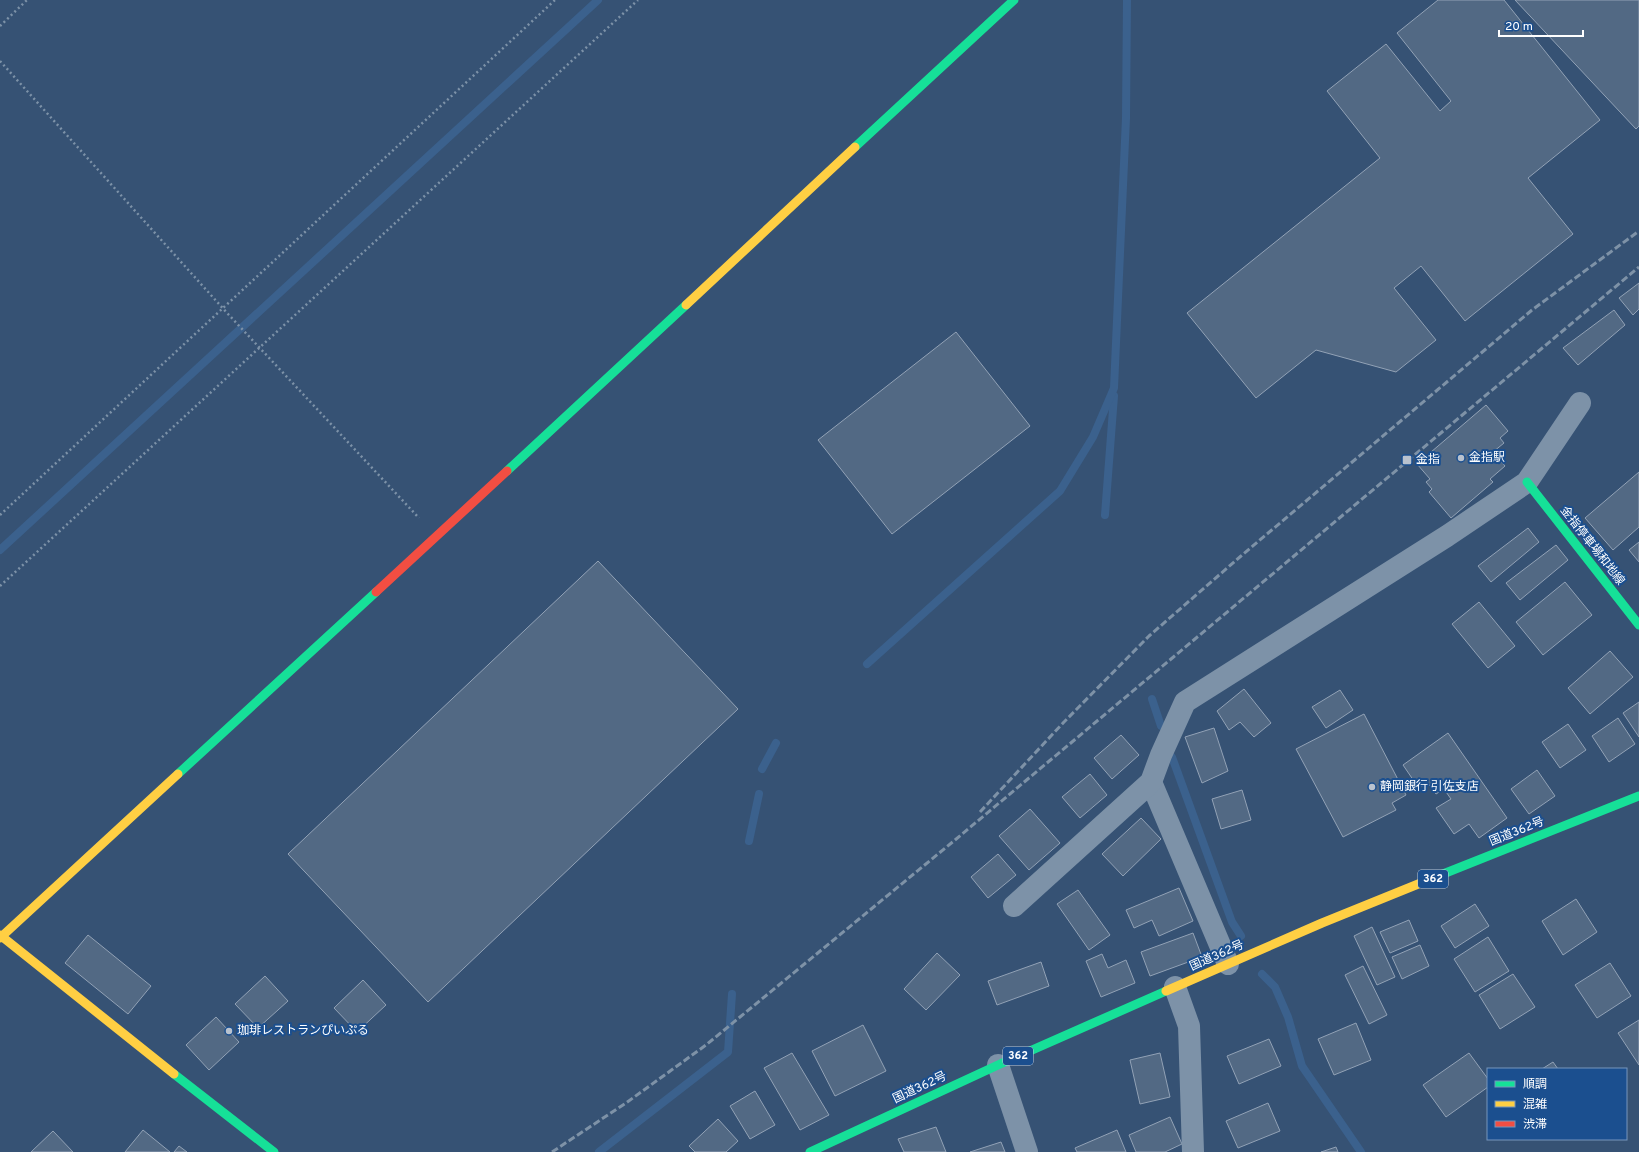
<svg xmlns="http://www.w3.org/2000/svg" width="1639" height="1152" font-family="Overpass,'Noto Sans JP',sans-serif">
	<rect width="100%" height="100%" fill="#365274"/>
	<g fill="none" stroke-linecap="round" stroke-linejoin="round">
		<g stroke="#3b618d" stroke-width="8">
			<path d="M1105,515L1114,396"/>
			<path d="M0,550L598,0"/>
			<path d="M867,664L1060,491L1093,437L1114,388L1126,118L1127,0"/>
			<path d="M1152,699L1161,726"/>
			<path d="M1172,757L1232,922L1241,936"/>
			<path d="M762,769L776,743"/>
			<path d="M749,841L759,794"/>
			<path d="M1262,974L1275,987L1288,1017L1302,1066L1361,1152"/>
			<path d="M599,1152L728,1052L732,994"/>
		</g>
	</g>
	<g fill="#526984" stroke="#92a2b6">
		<path d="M1438,0H1504L1600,120L1528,178L1573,234L1465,321L1421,266L1394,288L1436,340L1396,372L1316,350L1256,398L1187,313L1380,158L1327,91L1386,44L1440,111L1451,101L1397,33Z"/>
		<path d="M1515,0H1639V126L1636,129Z"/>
		<path d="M1639,283V309L1633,315L1619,298Z"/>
		<path d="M1614,310L1625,325L1578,365L1563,348Z"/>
		<path d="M956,332L1030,426L892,534L818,440Z"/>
		<path d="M1486,405L1508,431L1500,438L1504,443L1493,452L1505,466L1490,479L1493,482L1451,518L1429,492L1432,489L1426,482L1430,479L1417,464Z"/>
		<path d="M1639,472V527L1613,550L1585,518Z"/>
		<path d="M1528,528L1539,542L1491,582L1478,566Z"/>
		<path d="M1639,542V562L1629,550Z"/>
		<path d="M1556,545L1568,560L1520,600L1506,583Z"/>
		<path d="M598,561L738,709L428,1002L288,854Z"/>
		<path d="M1565,582L1592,615L1543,655L1516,622Z"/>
		<path d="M1479,602L1515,646L1488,668L1452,624Z"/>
		<path d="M1610,651L1633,677L1590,714L1568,688Z"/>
		<path d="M1244,689L1271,723L1254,737L1240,722L1229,730L1217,711Z"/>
		<path d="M1340,690L1353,710L1326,728L1312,707Z"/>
		<path d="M1639,702V737L1623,713Z"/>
		<path d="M1364,714L1406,795L1392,803L1396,810L1343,837L1296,749Z"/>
		<path d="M1618,718L1635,744L1609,762L1592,736Z"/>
		<path d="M1568,724L1586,750L1560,768L1542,742Z"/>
		<path d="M1214,728L1228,771L1202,783L1185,737Z"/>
		<path d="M1448,733L1507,818L1479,838L1469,824L1454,834L1436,808L1451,799L1444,789L1436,794L1430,785L1418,787L1403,765Z"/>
		<path d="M1121,735L1139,755L1112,779L1094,758Z"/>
		<path d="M1537,770L1555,796L1529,814L1511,789Z"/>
		<path d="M1090,774L1107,795L1080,818L1062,797Z"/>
		<path d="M1242,790L1251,820L1221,829L1212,799Z"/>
		<path d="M1030,809L1060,843L1029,870L999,836Z"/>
		<path d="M1141,818L1161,839L1123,876L1102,854Z"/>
		<path d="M998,854L1016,875L988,898L971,877Z"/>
		<path d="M1179,888L1193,921L1159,936L1152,920L1134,928L1126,910Z"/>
		<path d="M1078,890L1110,935L1089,950L1057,904Z"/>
		<path d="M1576,899L1597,932L1563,955L1542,921Z"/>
		<path d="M1475,904L1489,926L1455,948L1441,926Z"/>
		<path d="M1409,920L1418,941L1390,953L1380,932Z"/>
		<path d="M1372,927L1395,977L1377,985L1354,936Z"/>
		<path d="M1193,933L1202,957L1150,976L1141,952Z"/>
		<path d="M88,935L151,986L128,1014L65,963Z"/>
		<path d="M1488,937L1509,971L1475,992L1454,959Z"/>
		<path d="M1420,945L1429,966L1402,979L1392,957Z"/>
		<path d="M937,953L960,975L926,1010L904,989Z"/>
		<path d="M1102,954L1108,968L1126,960L1135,983L1101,997L1086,961Z"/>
		<path d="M1041,962L1049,986L997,1005L988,981Z"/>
		<path d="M1610,963L1631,996L1597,1018L1575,985Z"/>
		<path d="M1363,966L1387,1015L1369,1024L1345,975Z"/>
		<path d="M1513,974L1535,1007L1500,1029L1479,995Z"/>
		<path d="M265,976L288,1001L258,1028L235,1004Z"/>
		<path d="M363,980L386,1005L357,1032L334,1008Z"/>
		<path d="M216,1017L239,1042L209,1070L186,1045Z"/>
		<path d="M1639,1020V1065L1618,1033Z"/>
		<path d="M1356,1023L1371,1060L1334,1075L1318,1039Z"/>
		<path d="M863,1025L886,1071L835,1096L812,1051Z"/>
		<path d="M1269,1039L1281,1066L1239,1084L1227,1056Z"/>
		<path d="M792,1053L829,1115L800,1130L764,1068Z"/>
		<path d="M1160,1053L1170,1097L1140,1104L1130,1060Z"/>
		<path d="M1469,1053L1488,1079V1087L1446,1117L1423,1085Z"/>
		<path d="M1553,1062L1558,1069H1542Z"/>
		<path d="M755,1091L775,1125L750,1139L730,1106Z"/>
		<path d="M1268,1103L1280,1131L1238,1148L1226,1121Z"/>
		<path d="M1170,1117L1182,1144L1165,1152H1136L1129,1135Z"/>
		<path d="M718,1119L738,1141L726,1152H695L689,1146Z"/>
		<path d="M936,1127L946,1152H904L898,1139Z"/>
		<path d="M143,1130L170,1152H125Z"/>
		<path d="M1117,1130L1126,1152H1077L1075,1148Z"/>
		<path d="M53,1131L73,1152H31Z"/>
		<path d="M1001,1142L1005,1152H970Z"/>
		<path d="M179,1146L187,1152H174Z"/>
		<path d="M1336,1147L1338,1152H1321Z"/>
	</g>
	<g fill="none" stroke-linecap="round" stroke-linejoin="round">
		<g stroke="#7d92a8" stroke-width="2.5" stroke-dasharray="2 3" stroke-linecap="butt">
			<path d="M0,26L27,0"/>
			<path d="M0,61L228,314L419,518"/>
			<path d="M0,515L555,0"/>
			<path d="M0,586L638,0"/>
		</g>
		<g stroke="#7d92a8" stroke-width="22">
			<path d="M1151,782L1228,964"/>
			<path d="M1014,906L1151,782L1161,755L1185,702L1447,536L1527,482L1580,403"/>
			<path d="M1175,987L1189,1026L1193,1152"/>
			<path d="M998,1065L1027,1152"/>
		</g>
		<g stroke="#16e098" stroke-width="9">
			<path d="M855,147L1014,0"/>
			<path d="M507,471L686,305"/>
			<path d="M1527,482L1639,625"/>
			<path d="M178,774L376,592"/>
			<path d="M1438,876L1639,796"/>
			<path d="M174,1074L274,1152"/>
			<path d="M810,1152L998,1065L1166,991"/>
		</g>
		<g stroke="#ffcf43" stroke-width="9">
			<path d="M686,305L855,147"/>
			<path d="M0,935L174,1074"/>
			<path d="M0,938L178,774"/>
			<path d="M1166,991L1322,923L1438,876"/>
		</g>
		<path stroke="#f24e42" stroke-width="9" d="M376,592L507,471"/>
		<g stroke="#7e92a7" stroke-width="3" stroke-dasharray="7 3" stroke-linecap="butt">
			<path d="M980,812L1064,722L1149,636L1241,556L1532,310L1639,231"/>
			<path d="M552,1152L626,1103L706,1045L955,840L1639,267"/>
		</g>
	</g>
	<g fill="#b9c2ce" stroke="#1b4f8f" stroke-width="1.5">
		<circle cx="1461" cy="458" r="4"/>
		<rect x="1402" y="455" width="10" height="10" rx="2"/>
		<circle cx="1372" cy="787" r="4"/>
		<circle cx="229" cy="1031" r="4"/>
	</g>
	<g text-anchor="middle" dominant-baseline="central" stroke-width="4" stroke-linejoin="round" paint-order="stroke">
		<g fill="#1b4f8f" stroke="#bbcadd" stroke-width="1">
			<rect x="1418" y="870" width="30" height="18" rx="3"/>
			<rect x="1003" y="1047" width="30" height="18" rx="3"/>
		</g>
		<g font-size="11" font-weight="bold" fill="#fff">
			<text x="1433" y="879">362</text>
			<text x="1018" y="1056">362</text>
		</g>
		<g font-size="12" fill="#fff" stroke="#1b4f8f" text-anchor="start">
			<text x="1469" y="458">金指駅</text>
			<text x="1416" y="460">金指</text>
			<text x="1380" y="787">静岡銀行 引佐支店</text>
			<text x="237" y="1031">珈琲レストランぴいぷる</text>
		</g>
		<g font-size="12" fill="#fff" stroke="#1b4f8f">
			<text transform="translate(1592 546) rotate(52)">金指停車場和地線</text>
			<text transform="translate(1517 832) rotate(-22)">国道362号</text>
			<text transform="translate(1217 956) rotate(-24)">国道362号</text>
			<text transform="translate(920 1088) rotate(-25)">国道362号</text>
		</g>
	</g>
	<rect x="1487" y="1068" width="140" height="72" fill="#1b4f8f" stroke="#7695bc"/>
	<rect x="1495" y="1081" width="20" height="6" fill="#16e098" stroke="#7695bc"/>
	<text x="1523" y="1088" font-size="12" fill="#ffffff">順調</text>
	<rect x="1495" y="1101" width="20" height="6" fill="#ffcf43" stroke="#7695bc"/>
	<text x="1523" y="1108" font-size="12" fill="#ffffff">混雑</text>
	<rect x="1495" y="1121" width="20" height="6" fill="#f24e42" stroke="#7695bc"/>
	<text x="1523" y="1128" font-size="12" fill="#ffffff">渋滞</text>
	<path d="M1499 30v6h84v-6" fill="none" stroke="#ffffff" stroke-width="2"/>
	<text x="1505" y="30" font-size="12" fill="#ffffff" stroke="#1b4f8f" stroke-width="3" paint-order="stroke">20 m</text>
</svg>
